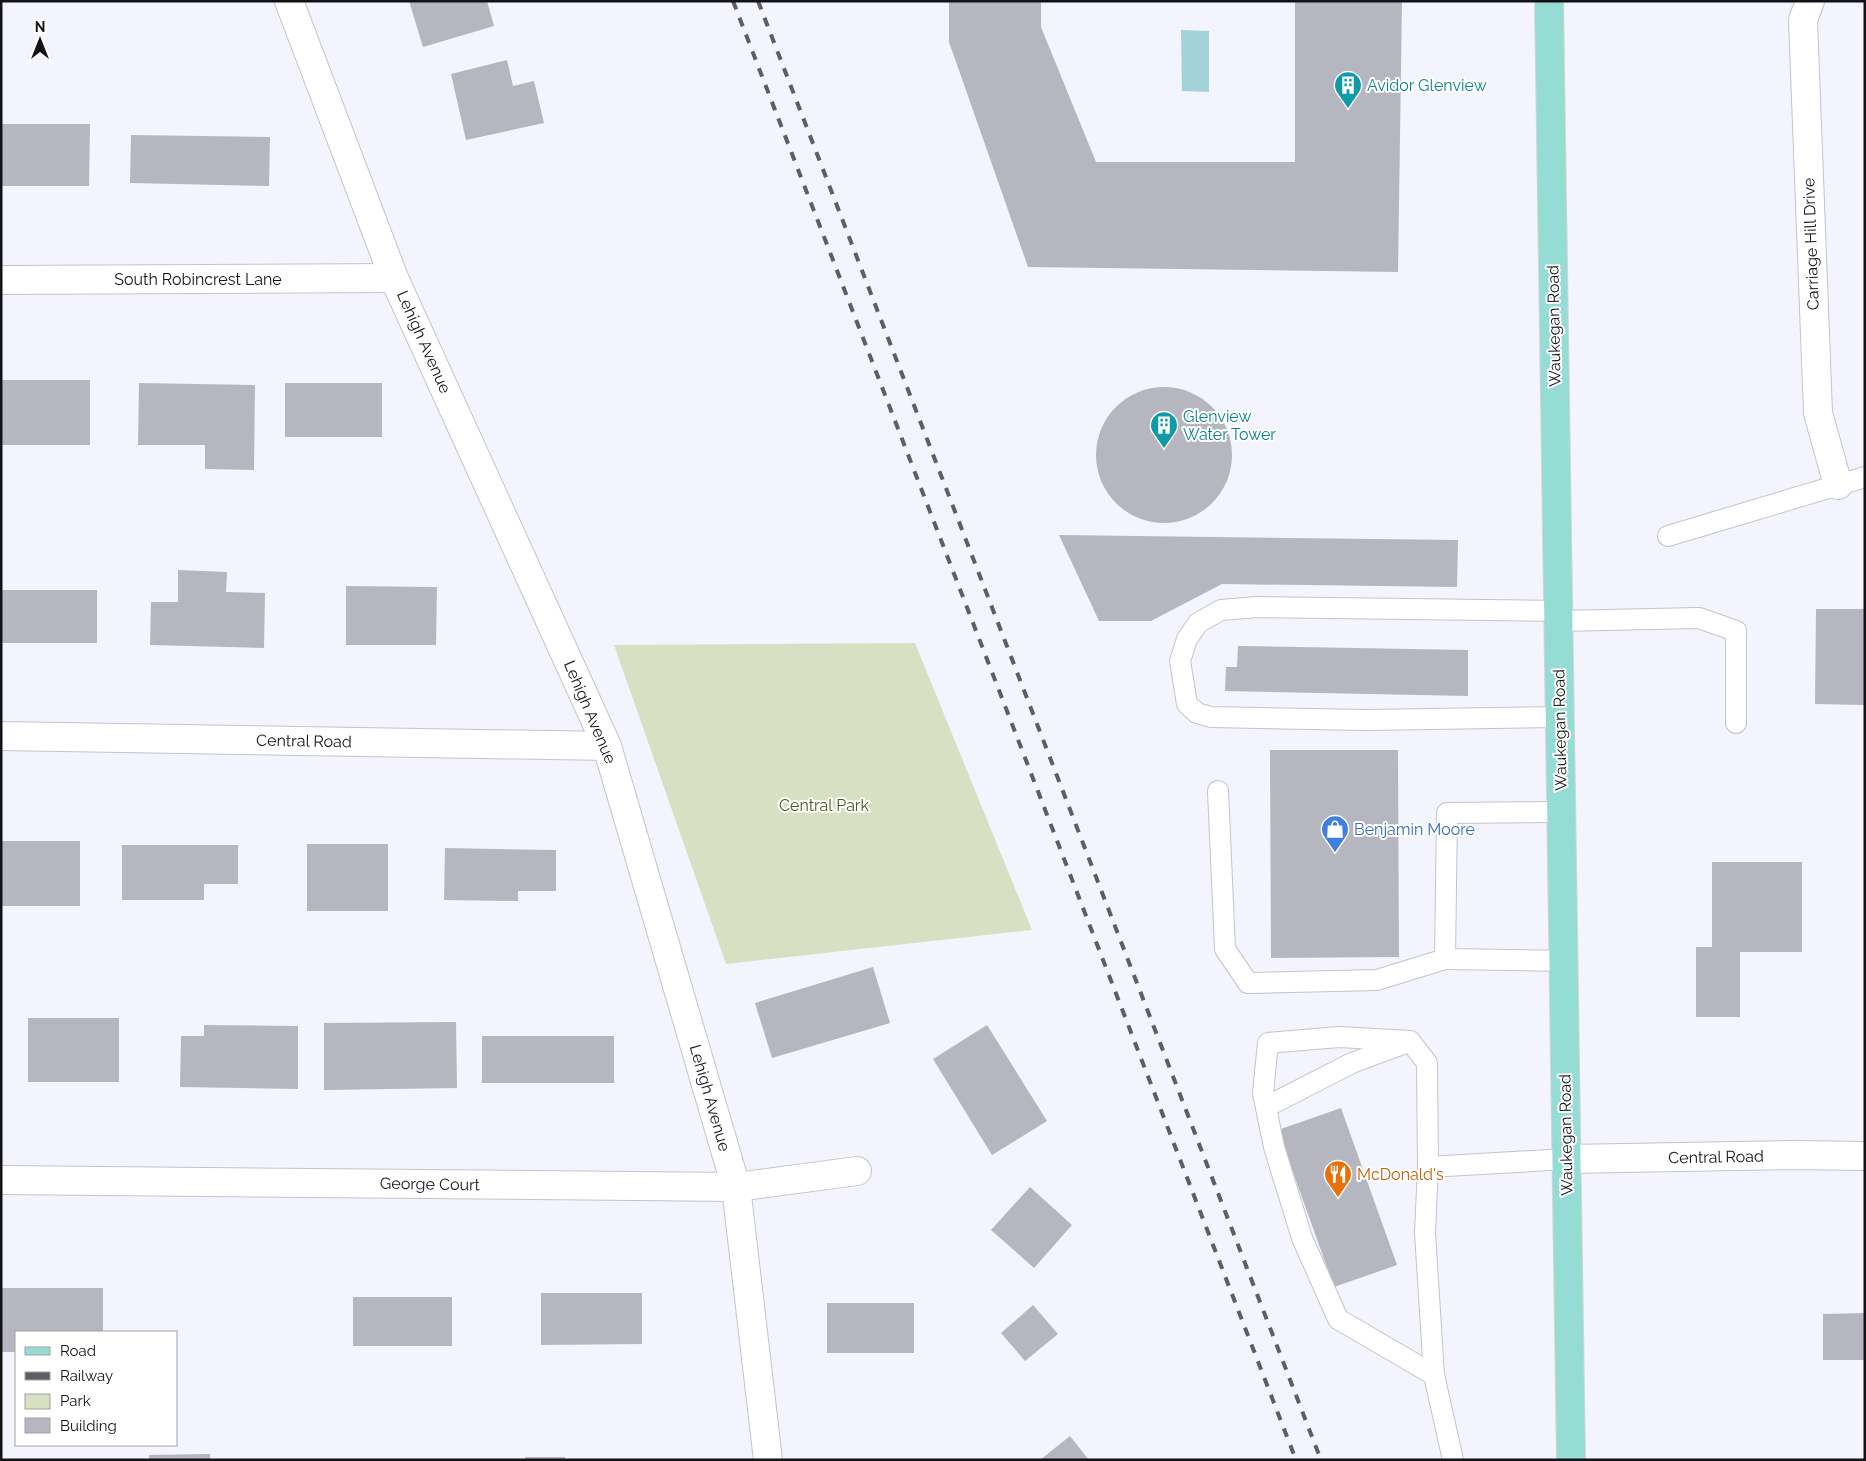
<svg xmlns="http://www.w3.org/2000/svg" width="1866" height="1461" font-family="Raleway,sans-serif">
	<rect width="100%" height="100%" fill="#f4f4ff"/>
	<path fill="#d8e0c4" d="M915,643L1032,930L726,964L614,645Z"/>
	<path fill="#a1d3d9" d="M1181,30L1209,31V92L1182,91Z"/>
	<g fill="#b6b6c0">
		<path d="M409,1H487L494,26L423,47Z"/>
		<path d="M949,1H1041V27L1096,162H1295V1H1402L1398,272L1028,267L949,42Z"/>
		<path d="M507,60L513,86L534,81L544,123L466,140L451,74Z"/>
		<path d="M1,124H90L89,186H1Z"/>
		<path d="M131,135L270,137L269,186L130,183Z"/>
		<rect x="1" y="380" width="89" height="65"/>
		<path d="M139,383L255,385L254,470L205,469V445H138Z"/>
		<rect x="285" y="383" width="97" height="54"/>
		<circle cx="1164" cy="455" r="68"/>
		<path d="M1059,535L1458,540L1457,587L1222,584L1151,621H1099Z"/>
		<path d="M178,570L227,572L226,592L265,593L264,648L150,645L151,602H178Z"/>
		<path d="M346,586L437,587L436,645H346Z"/>
		<rect x="1" y="590" width="96" height="53"/>
		<path d="M1816,609H1865V705L1815,704Z"/>
		<path d="M1238,646L1468,650V696L1225,691L1226,667H1237Z"/>
		<path d="M1270,750H1398L1399,957L1271,958Z"/>
		<rect x="1" y="841" width="79" height="65"/>
		<rect x="307" y="844" width="81" height="67"/>
		<path d="M122,845H238V884H204V900H122Z"/>
		<path d="M445,848L556,850V891H518V901L444,900Z"/>
		<path d="M1712,862H1802V952H1740V1017H1696V947H1712Z"/>
		<path d="M873,967L890,1023L772,1058L755,1003Z"/>
		<rect x="28" y="1018" width="91" height="64"/>
		<path d="M456,1022L457,1088L324,1090V1023Z"/>
		<path d="M204,1025L298,1026V1089L180,1087L181,1036H204Z"/>
		<path d="M987,1025L1047,1121L992,1155L933,1059Z"/>
		<rect x="482" y="1036" width="132" height="47"/>
		<path d="M1341,1108L1397,1265L1334,1287L1278,1130Z"/>
		<path d="M1030,1187L1072,1225L1034,1268L991,1230Z"/>
		<path d="M1,1288H103V1332H16V1352H1Z"/>
		<path d="M541,1293H642V1344L541,1345Z"/>
		<rect x="353" y="1297" width="99" height="49"/>
		<rect x="827" y="1303" width="87" height="50"/>
		<path d="M1033,1305L1058,1334L1025,1361L1001,1333Z"/>
		<path d="M1865,1313V1360H1823V1314Z"/>
		<path d="M1070,1436L1089,1460H1040Z"/>
		<path d="M210,1454V1460H149V1455Z"/>
		<rect x="525" y="1457" width="40" height="3"/>
	</g>
	<g fill="none" stroke-linecap="round" stroke-linejoin="round">
		<g stroke="#c3c3ce" stroke-width="22">
			<g id="lane">
				<path d="M1668,536L1865,477"/>
				<path d="M1558,611L1257,607L1221,610L1198,623L1187,639L1180,661L1187,704L1197,713L1211,717L1366,720L1560,717"/>
				<path d="M1558,621L1699,618L1736,631V723"/>
				<path d="M1218,791L1225,949L1248,983L1377,980L1445,959"/>
				<path d="M1562,812L1447,813L1445,959L1564,961"/>
				<path d="M1266,1107L1352,1063L1403,1044"/>
				<path d="M1428,1167L1425,1233L1434,1375L1453,1460"/>
				<path d="M1434,1375L1338,1319L1302,1238L1274,1147L1263,1093L1268,1043L1339,1037L1410,1041L1427,1063L1428,1167L1567,1159"/>
			</g>
		</g>
		<g stroke="#c3c3ce" stroke-width="30">
			<g id="street">
				<path d="M289,1L394,278L607,746L736,1187L768,1460"/>
				<path d="M1810,1L1803,20L1818,413L1838,485"/>
				<path d="M1,280L394,278"/>
				<path d="M1,736L607,746"/>
				<path d="M1567,1159L1794,1155L1865,1156"/>
				<path d="M1,1180L736,1187L857,1171"/>
			</g>
		</g>
		<g stroke="#d5d5d5" stroke-width="30">
			<path id="primary" d="M1549,1L1571,1460"/>
		</g>
		<use href="#lane" stroke="#fff" stroke-width="20"/>
		<use href="#street" stroke="#fff" stroke-width="28"/>
		<use href="#primary" stroke="#95ddd4" stroke-width="28"/>
		<g stroke="#5d5d63" stroke-width="4" stroke-dasharray="9 9" stroke-linecap="butt">
			<path d="M733,1L1296,1460"/>
			<path d="M758,1L1321,1460"/>
		</g>
	</g>
	<defs>
		<g id="building-pin" transform="scale(1.4375)"><path d="M0 17L-7.5 6A9.5 9.5 0 1 1 7.5 6Z" fill="#0f9aa8" stroke="#fff"/><path d="M-4-6H4V6H1V3H-1V6H-4ZM-2.5-4.3h1.7v1.8h-1.7ZM.8-4.3h1.7v1.8H.8ZM-2.5-1h1.7V.8h-1.7ZM.8-1h1.7V.8H.8Z" fill="#fff"/></g>
		<g id="shop-pin" transform="scale(1.4375)"><path d="M0 17L-7.5 6A9.5 9.5 0 1 1 7.5 6Z" fill="#3f7fe0" stroke="#fff"/><path d="M-5-2.5h2.3a2.7 3.5 0 0 1 5.4 0H5L5.5 6h-11ZM-1.5-2.5h3a1.5 2.3 0 0 0-3 0Z" fill="#fff"/></g>
		<g id="restaurant-pin" transform="scale(1.4375)"><path d="M0 17L-7.5 6A9.5 9.5 0 1 1 7.5 6Z" fill="#e8710a" stroke="#fff"/><path d="M-5-6h1v4h1v-4h1v4h1v-4h1v5L-1.5 .5V6h-2V.5L-5-1ZM5-6V6H3V1.5H1.5Q1.5-4 5-6Z" fill="#fff"/></g>
	</defs>
	<g fill-rule="evenodd">
		<use href="#building-pin" x="1348" y="85"/>
		<use href="#building-pin" x="1164" y="425"/>
		<use href="#shop-pin" x="1335" y="829"/>
		<use href="#restaurant-pin" x="1338" y="1174"/>
	</g>
	<g text-anchor="middle" dominant-baseline="central" stroke-width="4" stroke-linejoin="round" paint-order="stroke">
		<g font-size="16" fill="#0d838f" stroke="#fff" text-anchor="start">
			<text x="1367" y="85">Avidor Glenview</text>
			<text x="1183" y="416">Glenview<tspan x="1183" dy="18">Water Tower</tspan></text>
		</g>
		<g font-size="16" fill="#131317" stroke="#fff">
			<text transform="translate(1811 244) rotate(-92)">Carriage Hill Drive</text>
			<text x="198" y="279">South Robincrest Lane</text>
			<text transform="translate(1554 326) rotate(-91)">Waukegan Road</text>
			<text transform="translate(424 342) rotate(66)">Lehigh Avenue</text>
			<text transform="translate(590 712) rotate(67)">Lehigh Avenue</text>
			<text transform="translate(1560 730) rotate(-91)">Waukegan Road</text>
			<text transform="translate(304 741) rotate(1)">Central Road</text>
			<text transform="translate(710 1098) rotate(74)">Lehigh Avenue</text>
			<text transform="translate(1566 1135) rotate(-91)">Waukegan Road</text>
			<text transform="translate(1716 1157) rotate(-1)">Central Road</text>
			<text transform="translate(430 1184) rotate(1)">George Court</text>
		</g>
		<g font-size="16" fill="#4c591f" stroke="#fff">
			<text x="824" y="805">Central Park</text>
		</g>
		<g font-size="16" fill="#366cbe" stroke="#fff" text-anchor="start">
			<text x="1354" y="829">Benjamin Moore</text>
		</g>
		<g font-size="16" fill="#c56008" stroke="#fff" text-anchor="start">
			<text x="1357" y="1174">McDonald's</text>
		</g>
	</g>
	<rect width="1866" height="1461" fill="none" stroke="#131317" stroke-width="5"/>
	<rect x="15" y="1331" width="162" height="115" fill="#ffffff" stroke="#a1a1a2"/>
	<rect x="25" y="1347" width="25" height="8" fill="#95ddd4" stroke="#a1a1a2"/>
	<text x="60" y="1356" font-size="15" fill="#131317">Road</text>
	<rect x="25" y="1372" width="25" height="8" fill="#5d5d63" stroke="#a1a1a2"/>
	<text x="60" y="1381" font-size="15" fill="#131317">Railway</text>
	<rect x="25" y="1394" width="25" height="15" fill="#d8e0c4" stroke="#a1a1a2"/>
	<text x="60" y="1406" font-size="15" fill="#131317">Park</text>
	<rect x="25" y="1418" width="25" height="15" fill="#b6b6c0" stroke="#a1a1a2"/>
	<text x="60" y="1431" font-size="15" fill="#131317">Building</text>
	<g transform="translate(40 40)" stroke="#ffffff" stroke-width="4" paint-order="stroke">
	<path d="M0-4L9 19L0 12L-9 19Z" fill="#131317"/>
	<text y="-8" font-size="14" font-weight="bold" text-anchor="middle" fill="#131317">N</text>
	</g>
</svg>
